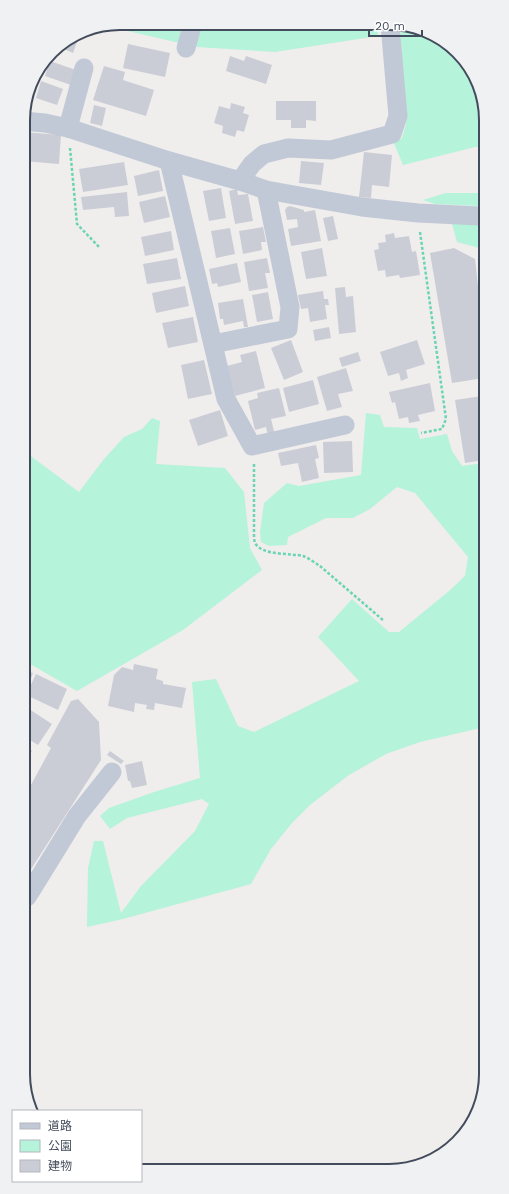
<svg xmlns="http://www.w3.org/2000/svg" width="509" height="1194" font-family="'Work Sans','Noto Sans JP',sans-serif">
	<rect width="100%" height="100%" fill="#f0eded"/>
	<g fill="#b5f3da">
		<path d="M120,23L377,25L378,36L275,52L197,47L106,26Z"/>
		<path d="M400,25H408L457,51L483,95V147H475L403,165L394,143L402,138L406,124Z"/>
		<path d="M446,193H483V205L478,206L435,204L423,200Z"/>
		<path d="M483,222V249L457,242L452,224Z"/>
		<path d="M366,413L380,415L384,427L417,428L420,439L447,434L452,451L462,466L484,463L485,727L420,742L386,754L349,775L310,805L292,823L271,849L251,884L123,919L87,927L88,868L94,841H103L121,913L141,886L195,831L209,804L202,799L127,818L110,829L100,816L109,808L154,792L200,778L192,682L216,679L238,726L254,732L359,681L318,637L352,599L389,632H399L449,591L465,576L468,557L415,493L397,487L370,509L353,518H326L288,537L287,545L269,546L261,542L260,532L264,503L287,483L299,486L361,475Z"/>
		<path d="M152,418L160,421L156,464L225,468L244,492L250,548L262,570L183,630L77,691L25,661L24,451L79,492L104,459L124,437L142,429Z"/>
	</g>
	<g fill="#cbcdd6">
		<path d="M81,31L73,53L57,46Z"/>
		<path d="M128,44L170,53L165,77L123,68Z"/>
		<path d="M230,56L244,61L246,56L272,65L266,84L226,71Z"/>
		<path d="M50,61L76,70L71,85L45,76Z"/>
		<path d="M104,66L125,72L123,80L154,90L146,116L93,100Z"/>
		<path d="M41,67L31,96L28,95L33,77Z"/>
		<path d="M41,81L63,89L57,105L36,98Z"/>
		<path d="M276,101H316V121L306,120V128H291V120H276Z"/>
		<path d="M231,103L245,107L243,113L249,115L244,132L237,130L235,137L222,133L223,126L214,123L219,106L230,109Z"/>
		<path d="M94,105L106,108L102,126L90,123Z"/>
		<path d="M23,132L61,135L59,164L23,161Z"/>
		<path d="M364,152L392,155L389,187L372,185L371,198L359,197Z"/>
		<path d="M301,161L324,163L321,185L299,183Z"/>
		<path d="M124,162L128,185L83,192L79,169Z"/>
		<path d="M159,170L163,191L138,196L134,176Z"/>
		<path d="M221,188L226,218L209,221L203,191Z"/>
		<path d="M237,189L238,195L248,194L253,221L235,224L229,191Z"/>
		<path d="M127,192L129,216L115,217L114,207L83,210L81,197Z"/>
		<path d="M165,196L170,217L144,223L139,202Z"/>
		<path d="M290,206L304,210V212L315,210L321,241L291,246L288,229L298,227L297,219L287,220L285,210L287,207Z"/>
		<path d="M333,216L338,239L328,241L323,218Z"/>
		<path d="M263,227L266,242H261L262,250L243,254L239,231Z"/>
		<path d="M230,228L235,254L216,258L211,231Z"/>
		<path d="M171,231L174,250L145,256L141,237Z"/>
		<path d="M394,233L395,238L409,236L412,252L416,251L420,275L400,278L399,275L386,277L385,270L378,271L374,250L379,249L378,243L386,242L385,235Z"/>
		<path d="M322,248L327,276L306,279L301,252Z"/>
		<path d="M454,248L475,259L484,341V378L452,383L430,253Z"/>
		<path d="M177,258L181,279L147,284L143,264Z"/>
		<path d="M267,258L270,273H265L268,288L249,291L244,262Z"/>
		<path d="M237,263L241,282L218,287L217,283L212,284L209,269Z"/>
		<path d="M185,286L189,306L156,313L152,293Z"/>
		<path d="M345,287L346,297L353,296L356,332L339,334L335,288Z"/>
		<path d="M323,291L324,299H328L329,305H325L327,319L310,322L308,308L301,309L298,295Z"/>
		<path d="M268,292L273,319L257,322L252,295Z"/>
		<path d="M243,299L248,327H244L243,321L224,325L223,319H220L218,303Z"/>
		<path d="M193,317L198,342L168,348L162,323Z"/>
		<path d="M329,327L331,338L315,341L313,330Z"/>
		<path d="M291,340L303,372L284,380L271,348Z"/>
		<path d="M417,340L425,364L406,370L408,378L401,381L399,373L388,376L380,352Z"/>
		<path d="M256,351L265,388L235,396L227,366L242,362L240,355Z"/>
		<path d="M358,352L361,361L342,367L339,358Z"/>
		<path d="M204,360L212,394L188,399L181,365Z"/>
		<path d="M346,368L353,391L338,394L342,407L327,411L317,377Z"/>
		<path d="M313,380L319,404L289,412L283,388Z"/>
		<path d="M430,383L435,411L418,415L420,421L409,423L408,417L399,419L395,402L392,403L389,392Z"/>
		<path d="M279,388L286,416L271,419L275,435L268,436L266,427L255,430L248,401L258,398L257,393Z"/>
		<path d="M482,396L484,405V460L465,463L455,400Z"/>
		<path d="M220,410L228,436L198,446L189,420Z"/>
		<path d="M352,441L353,472L324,473L323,442Z"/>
		<path d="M316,445L319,458L315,459L319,478L302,482L298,463L281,466L278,453Z"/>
		<path d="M134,664L158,669L156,679L163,681V684L186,688L182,708L155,703L154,710L146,709L147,705L135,703L134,712L108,706L114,675L122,667L133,670Z"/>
		<path d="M25,670L33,673L30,681L25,679Z"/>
		<path d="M36,674L67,689L58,710L26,695Z"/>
		<path d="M78,699L99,722L101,760L26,877L25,796L51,748L47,745L71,701Z"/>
		<path d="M29,709L52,724L38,745L25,737V715Z"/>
		<path d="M25,746L32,751L25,763Z"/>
		<path d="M110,751L124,761L121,764L107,755Z"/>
		<path d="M142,761L147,785L132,788L130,781H128L125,765Z"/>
	</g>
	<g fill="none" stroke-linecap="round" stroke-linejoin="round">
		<g stroke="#6ad5b5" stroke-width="2.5" stroke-dasharray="3 2" stroke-linecap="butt">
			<path d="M70,148L77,224L100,248"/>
			<path d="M420,232L446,419L442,429L421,433"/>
			<path d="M254,464V533C254,536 254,540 255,543C262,556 291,553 303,556C309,558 315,563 320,566L384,621"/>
		</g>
		<g stroke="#c2c9d6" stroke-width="19">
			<path d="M186,48L193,23"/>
			<path d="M23,121L45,123L68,128L169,161L240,181L266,190L362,207L418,213L479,216L483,215"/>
			<path d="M68,128L84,68"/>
			<path d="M169,161L226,399L252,446L345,425"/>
			<path d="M240,181L252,164L264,154L288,148L331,150L392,134L398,116L390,25"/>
			<path d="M213,344L288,329L290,307L266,190"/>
			<path d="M26,896L27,897L34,886L77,816L112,772"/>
		</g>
	</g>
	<path d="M0 0H509V1194H0ZM120 30H389A90 90 0 0 1 479 120V1074A90 90 0 0 1 389 1164H120A90 90 0 0 1 30 1074V120A90 90 0 0 1 120 30Z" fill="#f0f1f2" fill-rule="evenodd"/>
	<path fill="none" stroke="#434c5c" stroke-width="2" d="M120 30H389A90 90 0 0 1 479 120V1074A90 90 0 0 1 389 1164H120A90 90 0 0 1 30 1074V120A90 90 0 0 1 120 30Z"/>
	<rect x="12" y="1110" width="130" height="72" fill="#ffffff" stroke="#b4b7be"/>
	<rect x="20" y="1123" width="20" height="6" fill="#c2c9d6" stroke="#b4b7be"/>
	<text x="48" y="1130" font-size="12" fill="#434c5c">道路</text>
	<rect x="20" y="1140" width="20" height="12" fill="#b5f3da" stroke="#b4b7be"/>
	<text x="48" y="1150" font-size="12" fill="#434c5c">公園</text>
	<rect x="20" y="1160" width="20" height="12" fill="#cbcdd6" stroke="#b4b7be"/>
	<text x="48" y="1170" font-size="12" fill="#434c5c">建物</text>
	<path d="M369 30v6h53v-6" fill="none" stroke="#434c5c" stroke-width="2"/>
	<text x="375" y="30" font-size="12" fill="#434c5c" stroke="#ffffff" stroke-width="3" paint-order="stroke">20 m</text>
</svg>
